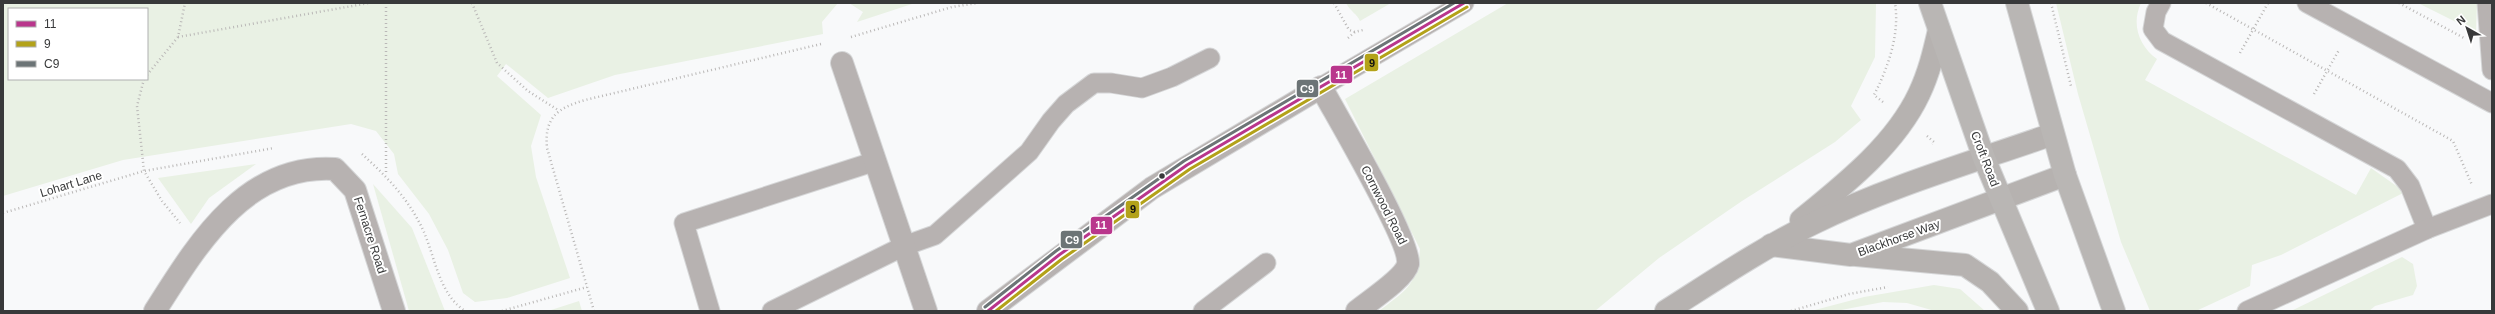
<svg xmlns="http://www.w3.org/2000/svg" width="2495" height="314" font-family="Helvetica,sans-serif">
	<rect width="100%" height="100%" fill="#f8f9fa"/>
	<g fill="#e9f1e4" fill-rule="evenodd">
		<path d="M3,3H838L822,22L823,34L615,75L548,98L506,64L497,76L541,115L531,146L536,177L570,278L507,298L475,302L463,293L448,250L429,214L398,174L394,154L376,131L351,124L123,160L3,196ZM9,9H147V79H9Z"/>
		<path d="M849,3H915L857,22L863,12Z"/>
		<path d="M1346,3H1391L1360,21C1357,14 1350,11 1346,3Z"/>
		<path d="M1508,3H1876L1875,57L1851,106L1861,120L1835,142L1742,201L1659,258L1595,311H1379C1406,290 1417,286 1420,249L1345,99Z"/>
		<path d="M2056,3H2141C2131,24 2139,46 2157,59L2145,80L2356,195L2371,168L2405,192L2281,255L2252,265L2250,286L2196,311H2150L2121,242L2078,94Z"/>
		<path d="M2418,3H2477L2476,32Z"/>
		<path d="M256,164L209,198L191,224L158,178Z"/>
		<path d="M373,184L412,228L445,311H409Z"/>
		<path d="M2402,257L2413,264L2417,286L2413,295L2375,306L2369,311H2291Z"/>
		<path d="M1934,285L1960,289L1985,311H1935L1907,303L1883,302L1836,311H1811L1864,297Z"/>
		<path d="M579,301L582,311H548Z"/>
	</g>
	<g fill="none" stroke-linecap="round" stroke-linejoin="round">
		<g stroke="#d5d6d7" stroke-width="21">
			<g id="service">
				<path d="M2161,3L2156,12L2153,29L2162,41L2397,169L2410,186L2427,229"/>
				<path d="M2307,3L2492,103"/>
				<path d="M2487,3L2492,70"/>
				<path d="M1321,87L1464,3"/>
				<path d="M710,311L684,223L876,161"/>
				<path d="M772,311L904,246L935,235L1029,152L1051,121L1066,104L1094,83H1111L1142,88L1172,77L1210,58"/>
				<path d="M1203,311L1266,263"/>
				<path d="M2247,311L2427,229L2492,204"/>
			</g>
		</g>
		<g stroke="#d5d6d7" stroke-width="24">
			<g id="minor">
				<path d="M842,63L926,311"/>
				<path d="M155,311C197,245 245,163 335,169L355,190L394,311"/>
				<path d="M988,311L1152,188L1321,87C1336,115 1411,241 1408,264C1405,278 1369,301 1357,311"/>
			</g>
		</g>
		<g stroke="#d5d6d7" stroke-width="24">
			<g id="secondary">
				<path d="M1801,220C1844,185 1895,145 1919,94C1929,73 1934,52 1939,30"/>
				<path d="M1771,245L1851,255L2065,175"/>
				<path d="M1856,255L1965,265L1990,282L2017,311"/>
				<path d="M1666,311C1715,280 1762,248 1814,223C1890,186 1973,162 2053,134"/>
			</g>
		</g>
		<g stroke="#d5d6d7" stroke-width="24">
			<g id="primary">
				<path d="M1930,3L1984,158L2048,311"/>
				<path d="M2017,3L2065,175L2114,311"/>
			</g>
		</g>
		<g stroke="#bab8b7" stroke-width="2.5" stroke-dasharray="1 3" stroke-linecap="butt">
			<path d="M386,3V175"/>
			<path d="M472,3L497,63L528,91L558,110"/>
			<path d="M1334,3L1349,30L1355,32L1363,30"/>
			<path d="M2051,3L2071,86"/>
			<path d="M2206,3L2453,141L2472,185"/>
			<path d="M2399,3L2464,38"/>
			<path d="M178,37L369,3"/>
			<path d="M851,37L952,7L977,3"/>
			<path d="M1348,38L1355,32"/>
			<path d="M2240,53L2268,3"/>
			<path d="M147,75L178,37L185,3"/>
			<path d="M144,79L137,106L144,171L162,201L180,223"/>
			<path d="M2314,94L2339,50"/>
			<path d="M1883,102L1874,95C1888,68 1900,34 1895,3"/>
			<path d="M1927,136L1934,142L1932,144"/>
			<path d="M362,154C384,174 405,195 419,222C435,250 436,292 465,311"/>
			<path d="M3,213L144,171L274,148"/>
			<path d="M502,311L587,287"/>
			<path d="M594,311L547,148C544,117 558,108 585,100L821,44"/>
			<path d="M1791,311L1849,294L1888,287"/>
		</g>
		<use href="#service" stroke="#b7b2b1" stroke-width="19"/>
		<use href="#minor" stroke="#b7b2b1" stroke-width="22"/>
		<use href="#secondary" stroke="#b6b2b0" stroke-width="22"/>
		<use href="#primary" stroke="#b9b6b4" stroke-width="22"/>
		<g stroke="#fff" stroke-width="6">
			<path id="bus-1" d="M988,311L1059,255L1187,165L1464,3"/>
		</g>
		<g stroke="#fff" stroke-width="6">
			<path id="bus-2" d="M996,311L1062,259L1190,169L1467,7"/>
		</g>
		<g stroke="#fff" stroke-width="6">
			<path id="bus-3" d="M985,307L1056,251L1184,161L1454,3"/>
		</g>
		<use href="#bus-1" stroke="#b9368c" stroke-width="3"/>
		<use href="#bus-2" stroke="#b3a219" stroke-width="3"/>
		<use href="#bus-3" stroke="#6c7476" stroke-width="3"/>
	</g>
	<circle fill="#38393a" stroke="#fff" stroke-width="1.5" cx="1162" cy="176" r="3.5"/>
	<g text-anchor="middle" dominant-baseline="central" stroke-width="4" stroke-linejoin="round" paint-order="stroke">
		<g font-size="12" fill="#38393a" stroke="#fff">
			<text transform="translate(1985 159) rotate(69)">Croft Road</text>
			<text transform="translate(71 184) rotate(-17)">Lohart Lane</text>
			<text transform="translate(1384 205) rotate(63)">Cornwood Road</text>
			<text transform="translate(370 235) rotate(72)">Fernacre Road</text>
			<text transform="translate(1899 238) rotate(-20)">Blackhorse Way</text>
		</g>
	</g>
	<g stroke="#fff" stroke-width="1.5">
		<rect x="1364" y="53" width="15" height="19" rx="4" fill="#b3a219"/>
		<rect x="1330" y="65" width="23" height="19" rx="4" fill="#b9368c"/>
		<rect x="1296" y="79" width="23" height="19" rx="4" fill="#6c7476"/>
		<rect x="1125" y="200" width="15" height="19" rx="4" fill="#b3a219"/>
		<rect x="1090" y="216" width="23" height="19" rx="4" fill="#b9368c"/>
		<rect x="1060" y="230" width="23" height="19" rx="4" fill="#6c7476"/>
	</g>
	<g font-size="11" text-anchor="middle" font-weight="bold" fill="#fff">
		<text x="1341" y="79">11</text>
		<text x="1307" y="93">C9</text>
		<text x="1101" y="229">11</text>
		<text x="1072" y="244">C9</text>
	</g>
	<g font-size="11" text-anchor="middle" font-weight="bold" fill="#111">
		<text x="1372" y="67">9</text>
		<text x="1133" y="213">9</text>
	</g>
	<rect width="2495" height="314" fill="none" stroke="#38393a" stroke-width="8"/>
	<rect x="8" y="8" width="140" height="72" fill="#ffffff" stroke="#afb0b0"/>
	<rect x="16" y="21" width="20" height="6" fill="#b9368c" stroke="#afb0b0"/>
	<text x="44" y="28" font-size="12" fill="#38393a">11</text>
	<rect x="16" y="41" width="20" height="6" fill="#b3a219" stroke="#afb0b0"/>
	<text x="44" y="48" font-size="12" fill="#38393a">9</text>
	<rect x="16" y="61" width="20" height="6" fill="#6c7476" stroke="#afb0b0"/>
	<text x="44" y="68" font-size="12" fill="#38393a">C9</text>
	<g transform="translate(2467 28) rotate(321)" stroke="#ffffff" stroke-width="3" paint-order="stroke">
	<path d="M0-3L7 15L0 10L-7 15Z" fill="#38393a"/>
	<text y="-6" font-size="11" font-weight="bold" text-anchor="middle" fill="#38393a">N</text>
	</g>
</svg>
